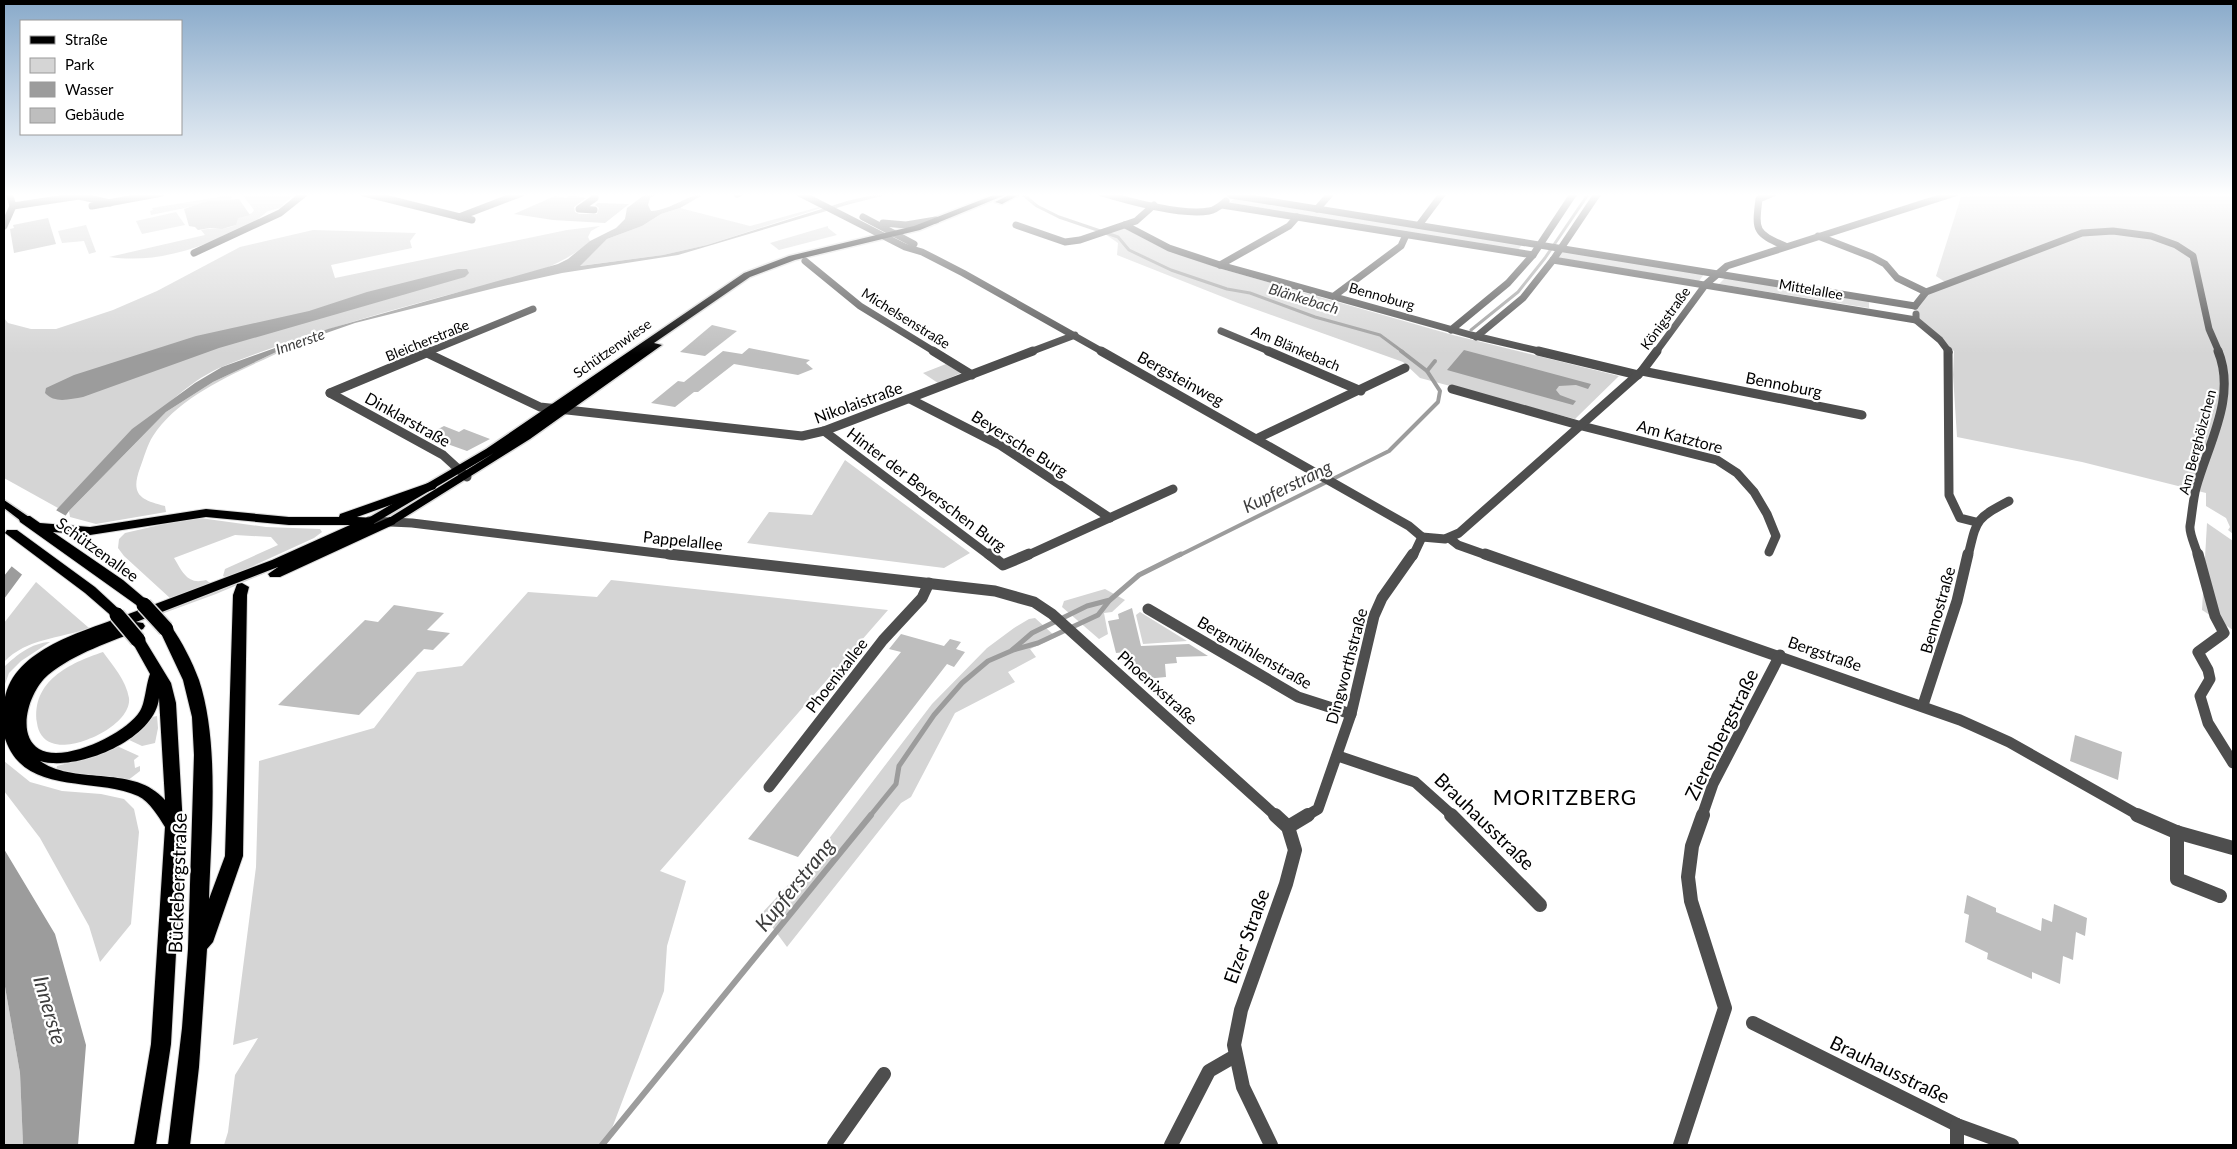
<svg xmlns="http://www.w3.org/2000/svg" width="2237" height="1149" font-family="Lato,sans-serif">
	<rect width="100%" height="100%" fill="#fff"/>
	<g fill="#d5d5d5">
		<path d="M241,193H295L280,208L268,211L258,219H263C212,242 166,265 109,257L205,235L201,230C213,227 223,231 236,225L234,219L252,213L254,210Z"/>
		<path d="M2045,193H2233V534L2228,530L2230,527L2226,518L2206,506V493L2082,462L1957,437L1953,375L1954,351L1917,320L1916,306L1927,293L1948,284L1936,276L1961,197Z"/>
		<path d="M231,195L233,198L151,215L150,211L153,210L152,208Z"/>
		<path d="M1235,198L1522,245L1517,251L1229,203Z"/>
		<path d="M819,207L821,208L707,245L663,255L579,266L607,239L642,226L661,214L680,208L750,226Z"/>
		<path d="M176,212L185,225L142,234L136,221Z"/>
		<path d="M86,225L96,252L89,254L84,241L62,243L58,231Z"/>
		<path d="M600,226L591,231L588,237L590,241C550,278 490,282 440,297C367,317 294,338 224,366C192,379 165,406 140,430C112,455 84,481 58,508L4,478V318L8,323L31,329H56L113,310L157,291L240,247L313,230L416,233L410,241L412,248L331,265L335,278L567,230Z"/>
		<path d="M828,226V228L837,235L779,250L770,243Z"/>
		<path d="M1124,228L1162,248L1222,269L1453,335L1619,376L1575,419L1420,378L1403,362L1238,303L1117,255L1118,243L1105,234Z"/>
		<path d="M1563,251L1704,274L1699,281L1559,258Z"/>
		<path d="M1726,277L1869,299V308L1719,284Z"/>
		<path d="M289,346H293C248,368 181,392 153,436C147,445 144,458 140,468C130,495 141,500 165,506L166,512L96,524L70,517L69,511L166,412L213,382Z"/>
		<path d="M946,364L961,373L938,383L923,373Z"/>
		<path d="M845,460L970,553L944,568L747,543L769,512L812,515Z"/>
		<path d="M200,518L266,527L320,529L322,532L314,538L227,578L223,576L225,569L278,545L271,537L235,535L174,558C183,573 188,585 206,580L210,583L171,599L124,556L118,548L119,539L125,533L177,521Z"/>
		<path d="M2207,523L2233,541V630L2202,610Z"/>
		<path d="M325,548L216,594L52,654Z"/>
		<path d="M611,580L888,610L660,871L686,881L667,946L664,991L611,1131L601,1145H224L228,1132L235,1075L258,1038L233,1045L256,867L259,761L374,728L417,672L462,666L528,592L597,597Z"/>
		<path d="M36,582L89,628C59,639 27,638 4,662V623Z"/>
		<path d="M1105,589L1125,600L1112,612L1104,613L1108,634L1099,639L1062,607L1064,601Z"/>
		<path d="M1140,612L1187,641L1143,644L1136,615Z"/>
		<path d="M1035,618L1056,637L1030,649L1036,657L1008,672L1015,682L955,713L911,797L901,803L787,947L762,913L818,853L932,704L987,648L1014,628L1029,619Z"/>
		<path d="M50,642L21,661L9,673L4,687V667C17,655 31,643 50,642Z"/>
		<path d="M103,652C113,666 126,680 129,698C132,725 74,752 52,743C43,740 38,732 37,723C31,681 70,663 103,652Z"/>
		<path d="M157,716L158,728L155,743L142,746L127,739L152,717Z"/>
		<path d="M117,746L139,756L134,760L135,768L140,766V771L127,781L56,770L57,766L94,756Z"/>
		<path d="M4,761L30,782L62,791L101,794L124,799L134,809L139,832L131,924L100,962L89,926L40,838L4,791Z"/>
		<path d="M4,981L20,1073L23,1145H4Z"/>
	</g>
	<g fill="#9c9c9c">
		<path d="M647,193H659L650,198L648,205L651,211C672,210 690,193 706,193L680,208L661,214L642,226L607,239L580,266L663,255L707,245L847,201L881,193H894L850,204L678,255L562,273L499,287L355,323L289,346L213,382L166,412L69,511L4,599V576L58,508L132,429L195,383L222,367L328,329L558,264L568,259L590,241L616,228L625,219L627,208Z"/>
		<path d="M458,269H467L469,273L465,277L219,348L83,397C70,399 55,404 45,393L46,388L74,375L196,336L309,311L367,292Z"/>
		<path d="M1464,350L1591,384L1588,389L1576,385L1559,386L1556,390L1560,395L1576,401L1573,405L1447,370Z"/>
		<path d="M4,849L55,934L86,1045L78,1145H23L20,1073L4,981Z"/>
	</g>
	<path fill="#fff" d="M54,509L68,517L25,577L10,565Z"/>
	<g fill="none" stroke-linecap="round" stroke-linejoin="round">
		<g stroke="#9c9c9c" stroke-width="3">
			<path d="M1021,193L1037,206L1059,217L1118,237L1129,250L1171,270L1227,289L1250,293L1315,317L1380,335L1403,352"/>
			<path d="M1471,330L1518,292L1545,258L1589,193"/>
		</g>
		<g stroke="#9c9c9c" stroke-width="4">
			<path d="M1427,371L1435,361"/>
			<path d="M1178,556L1389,451L1438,402L1440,391L1427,371L1401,351"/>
		</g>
		<g stroke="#9c9c9c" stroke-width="5">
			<path d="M1013,650L1038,643L1098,615L1109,601"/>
			<path d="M870,816L896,784L899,766L934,715L962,683L988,661L1011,651L1032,633L1087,606L1110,600L1139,575L1181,554"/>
		</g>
		<path stroke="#9c9c9c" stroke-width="6" d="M602,1145L871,815"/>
	</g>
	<g fill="#bebebe">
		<path d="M570,195L586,198L574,207L575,212L579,214H597L599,208L595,205L598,203L629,204L605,223L553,220L514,214L555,196L566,198Z"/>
		<path d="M239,199L250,215L238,218L236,225L222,229L210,228L198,230L195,227L189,226L184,209L208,201Z"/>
		<path d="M48,218L56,244L14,253L10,229L14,228L13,225Z"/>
		<path d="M712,325L737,331L705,356L680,352Z"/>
		<path d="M749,348L810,360L806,363L813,369L798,375L734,364L698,392H694L675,407L651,403L678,381L684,382L723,351L742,354Z"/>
		<path d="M444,426L459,432L464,429L490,439L467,451L425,436Z"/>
		<path d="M394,605L444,613L427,630L450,633L433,650L424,649L359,715L278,705L365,620L378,622Z"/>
		<path d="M1132,608L1141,646L1189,644L1208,656L1176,657L1177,663L1165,664L1166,677L1145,679L1128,666L1126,652L1116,653L1108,621L1119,619L1118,614Z"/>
		<path d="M901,634L944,646L950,639L961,642L956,649L965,652L954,667L947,664L798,857L748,839L901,652L889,649Z"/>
		<path d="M2075,735L2122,752L2118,780L2070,761Z"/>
		<path d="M1967,895L1996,908V912L2041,931L2042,918L2052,922L2054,904L2087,918L2085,936L2076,932L2073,960L2063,956L2060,984L2032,972V979L1987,959L1988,953L1965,942L1969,915L1964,913Z"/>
	</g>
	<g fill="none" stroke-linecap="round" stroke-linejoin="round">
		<g stroke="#dbdbdb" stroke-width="3">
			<g id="primary">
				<path d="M999,193H1010L920,230L795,260L750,277L654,343L662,345L530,439L394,524L390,525L384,521L494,453L373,524L369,525L363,521L486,449L744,273L789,256L914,226Z"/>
				<path d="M1013,193H1023L1002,204L995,202Z"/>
				<path d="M4,500L29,517L31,519L29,521H21L4,508Z"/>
			</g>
		</g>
		<g stroke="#dbdbdb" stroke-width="2">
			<g id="trunk">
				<path d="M431,482L437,486L435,489L357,517L374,518L375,521L374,524L390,517L396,521L395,524L280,577H270L268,574L278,567L136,622L143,623L145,626L143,629C110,642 75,653 48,675C30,690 15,734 39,749C64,764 127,733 140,711C145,704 146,684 150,674L131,640L138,635L143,637L171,683L176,703L183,826L171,1044L156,1145H134L151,1044L165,827C158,816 150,802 138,796C93,776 21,797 4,735C2,727 4,717 4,709C4,654 75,634 115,619L85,593L5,533L7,530H17L95,587L122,612L123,616L142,609L20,522L19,519L20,516H30L40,523L90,527L206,509L289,517H339L340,514ZM206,517L289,525H350L272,560L150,606L149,602L123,580L53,532L90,535ZM159,698L165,800C134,764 76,786 40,761C76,772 155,740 159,698Z"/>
				<path d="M242,583L249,587L247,595L243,856L213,942L207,949L199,1067L190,1145H168L182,1028L188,949L194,755L192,717L183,680L159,629L166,624L171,626C182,642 192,661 199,680C220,744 211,832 209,899L225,856L233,595L237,584Z"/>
			</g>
		</g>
		<g stroke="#4e4e4e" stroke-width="7">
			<path d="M364,193L472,220"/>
			<path d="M1102,193C1128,201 1183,216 1209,211C1216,210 1221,205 1226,201"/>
			<path d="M1773,193L1759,199C1755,231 1755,233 1785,246"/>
			<path d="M737,194L739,193"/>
			<path d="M1231,195L1915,306"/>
			<path d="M1222,205L1533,255"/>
			<path d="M13,206L79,196L110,203"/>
			<path d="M92,206L162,193"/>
			<path d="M1317,209L1331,193"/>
			<path d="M594,210L579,209L595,198V193"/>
			<path d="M459,217L522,193"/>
			<path d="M1016,225L1065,242L1080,240L1136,221L1154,205"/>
			<path d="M1125,225L1169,248L1220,265L1471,335L1543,352"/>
			<path d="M1419,225L1443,193"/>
			<path d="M4,226L13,206L9,193"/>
			<path d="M1818,236L1872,257L1885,264L1897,278L1926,292"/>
			<path d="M194,253L280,213L305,193"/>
			<path d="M1553,260L1916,320"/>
			<path d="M805,261L860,306L935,352"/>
			<path d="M1220,265L1289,226L1297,217"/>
			<path d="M1334,296L1401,246L1406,235"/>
			<path d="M1915,306L1926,292L2082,233L2113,231L2151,236L2176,245L2193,256L2209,329L2219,352"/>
			<path d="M1916,314V320L1940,340L1949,352"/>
			<path d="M1451,330L1508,283L1533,255L1574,193"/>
			<path d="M1221,331L1271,352"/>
			<path d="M1476,337L1523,298L1553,260L1598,193"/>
			<path d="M428,352L533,309"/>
			<path d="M1030,352L1075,335"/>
		</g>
		<g stroke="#4e4e4e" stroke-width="9">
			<path d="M933,351L972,375"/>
			<path d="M1268,351L1361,391"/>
			<path d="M1538,351L1638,375"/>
			<path d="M1948,351L1949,495L1960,518L1976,522"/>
			<path d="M427,353L540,407L802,436L824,431L1033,351"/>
			<path d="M1642,371L1862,415"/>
			<path d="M1452,389L1582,426L1717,460L1737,473L1754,492L1767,514L1776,536L1769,552"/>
			<path d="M330,393L431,351"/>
			<path d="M330,393L443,455L467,477"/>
			<path d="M910,399L1000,445L1110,518"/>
			<path d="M824,431L990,556"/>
			<path d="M1258,438L1405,368"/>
			<path d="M369,521L412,523L681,556"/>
			<path d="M1449,538L1458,545L1489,556"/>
			<path d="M1026,556L1173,489"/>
			<path d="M1968,556C1977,519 1975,519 2009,501"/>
			<path d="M2198,556C2196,547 2189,534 2190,526C2192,514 2193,500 2196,488C2208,444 2237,397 2218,351"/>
		</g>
		<g stroke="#4e4e4e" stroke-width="11">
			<path d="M669,554L995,591L1034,602L1052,614L1276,816"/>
			<path d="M989,554L1003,565L1029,554"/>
			<path d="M1485,554L1960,720L2009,742L2140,816"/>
			<path d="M2198,554L2215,616L2224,633L2198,652L2208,670L2210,679L2200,696L2208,723L2233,763"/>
			<path d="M1148,609L1298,697L1351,714"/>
			<path d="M1923,705L1957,601L1968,554"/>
			<path d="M1338,756L1415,782L1453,816"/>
			<path d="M769,787L883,640L922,598L929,583"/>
			<path d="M1702,816L1713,784L1780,655"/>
		</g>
		<g stroke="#4e4e4e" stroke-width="14">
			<path d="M1451,815L1540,905"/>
			<path d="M2137,815L2176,832L2233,848"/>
			<path d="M2177,832V879L2220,896"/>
			<path d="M1753,1023L1957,1125L2012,1145"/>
			<path d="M1957,1125V1145"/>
			<path d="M834,1145L884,1074"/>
			<path d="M1171,1145L1209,1071L1235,1056"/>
			<path d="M1271,1145L1243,1087L1234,1045L1241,1010L1286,884L1295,850L1288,827L1275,815"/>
			<path d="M1680,1145L1725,1008L1691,901L1688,877L1692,846L1703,815"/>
		</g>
		<g stroke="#4e4e4e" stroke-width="7">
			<path d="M799,193L905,247L922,252L963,273L1103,352"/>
			<path d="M863,217L914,244"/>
			<path d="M883,223L906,225L936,220"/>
			<path d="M1656,352L1706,284L1727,266L1955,193"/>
		</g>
		<g stroke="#4e4e4e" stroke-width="9">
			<path d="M1101,351L1409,526L1422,537"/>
			<path d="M1422,537L1445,539L1459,533L1642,371L1657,351"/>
			<path d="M1413,556L1422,537"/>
		</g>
		<path stroke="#4e4e4e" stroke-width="11" d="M1306,816L1318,809L1351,714L1374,616L1382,598L1413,554"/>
		<path stroke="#4e4e4e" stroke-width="14" d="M1288,827L1308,815"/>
		<use href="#primary" fill="#000" fill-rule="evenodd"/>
		<use href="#trunk" fill="#000" fill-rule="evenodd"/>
		<g stroke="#dbdbdb" stroke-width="18" stroke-linecap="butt">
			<g id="trunk-bridge">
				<path d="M144,605L166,629"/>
				<path d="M117,615L138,640"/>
			</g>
		</g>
		<use href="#trunk-bridge" stroke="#000" stroke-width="15"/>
	</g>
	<linearGradient id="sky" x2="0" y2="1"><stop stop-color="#89aaca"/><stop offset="0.55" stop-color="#fff"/><stop offset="1" stop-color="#fff" stop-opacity="0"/></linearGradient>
	<rect width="2237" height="354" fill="url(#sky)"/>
	<g text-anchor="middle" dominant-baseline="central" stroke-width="4.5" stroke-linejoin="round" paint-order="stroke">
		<g font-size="14" fill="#000" stroke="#fff">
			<text transform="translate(1811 289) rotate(10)">Mittelallee</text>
			<text transform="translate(1382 296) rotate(16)">Bennoburg</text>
			<text transform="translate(906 318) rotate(32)">Michelsenstraße</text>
			<text transform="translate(1665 318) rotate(-54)">Königstraße</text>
			<text transform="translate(427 340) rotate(-22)">Bleicherstraße</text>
			<text transform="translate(612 348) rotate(-35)">Schützenwiese</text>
			<text transform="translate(1296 348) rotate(23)">Am Blänkebach</text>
			<text transform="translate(2197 442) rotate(-75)">Am Berghölzchen</text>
		</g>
		<g font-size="15" font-style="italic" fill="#3d3d3d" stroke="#fff">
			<text transform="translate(1304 298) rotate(17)">Blänkebach</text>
			<text transform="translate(300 341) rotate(-19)">Innerste</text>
		</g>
		<g font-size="16" fill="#000" stroke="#fff">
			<text transform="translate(1181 378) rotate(29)">Bergsteinweg</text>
			<text transform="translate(1784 384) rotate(11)">Bennoburg</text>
			<text transform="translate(858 402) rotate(-20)">Nikolaistraße</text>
			<text transform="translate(408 419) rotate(29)">Dinklarstraße</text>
			<text transform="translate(1680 436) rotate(15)">Am Katztore</text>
			<text transform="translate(1020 443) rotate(32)">Beyersche Burg</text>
			<text transform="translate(927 489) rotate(37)">Hinter der Beyerschen Burg</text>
			<text transform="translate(683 540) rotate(6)">Pappelallee</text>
			<text transform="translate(98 549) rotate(36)">Schützenallee</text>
			<text transform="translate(1937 610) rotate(-74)">Bennostraße</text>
			<text transform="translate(1255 652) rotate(30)">Bergmühlenstraße</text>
			<text transform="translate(1825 653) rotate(19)">Bergstraße</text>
			<text transform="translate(1346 666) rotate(-75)">Dingworthstraße</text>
			<text transform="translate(836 675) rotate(-52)">Phoenixallee</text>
			<text transform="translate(1158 687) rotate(42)">Phoenixstraße</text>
		</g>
		<g font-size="18" font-style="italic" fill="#3d3d3d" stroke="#fff">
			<text transform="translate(1287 486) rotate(-26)">Kupferstrang</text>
		</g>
		<g font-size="19" fill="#000" stroke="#fff">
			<text transform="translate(1721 734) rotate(-64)">Zierenbergstraße</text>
			<text transform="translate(1485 821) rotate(44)">Brauhausstraße</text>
			<text transform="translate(177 883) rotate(-88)">Bückebergstraße</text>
			<text transform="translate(1246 936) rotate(-70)">Elzer Straße</text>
			<text transform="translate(1890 1069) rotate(26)">Brauhausstraße</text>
		</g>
		<g font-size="21" letter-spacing="1" fill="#000" stroke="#fff">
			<text x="1565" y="796">MORITZBERG</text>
		</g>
		<g font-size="21" font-style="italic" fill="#3d3d3d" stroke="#fff">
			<text transform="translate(794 884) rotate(-51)">Kupferstrang</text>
			<text transform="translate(51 1010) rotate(74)">Innerste</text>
		</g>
	</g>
	<rect width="2237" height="1149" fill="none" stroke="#000000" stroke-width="10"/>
	<rect x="20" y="20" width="162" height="115" fill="#ffffff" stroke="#999999"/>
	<rect x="30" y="36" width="25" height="8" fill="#000000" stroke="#999999"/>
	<text x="65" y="45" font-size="15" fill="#000000">Straße</text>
	<rect x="30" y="58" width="25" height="15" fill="#d5d5d5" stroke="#999999"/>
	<text x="65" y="70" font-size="15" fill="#000000">Park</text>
	<rect x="30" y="82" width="25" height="15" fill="#9c9c9c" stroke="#999999"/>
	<text x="65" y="95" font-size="15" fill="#000000">Wasser</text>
	<rect x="30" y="108" width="25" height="15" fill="#bebebe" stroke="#999999"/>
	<text x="65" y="120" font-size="15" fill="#000000">Gebäude</text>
</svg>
